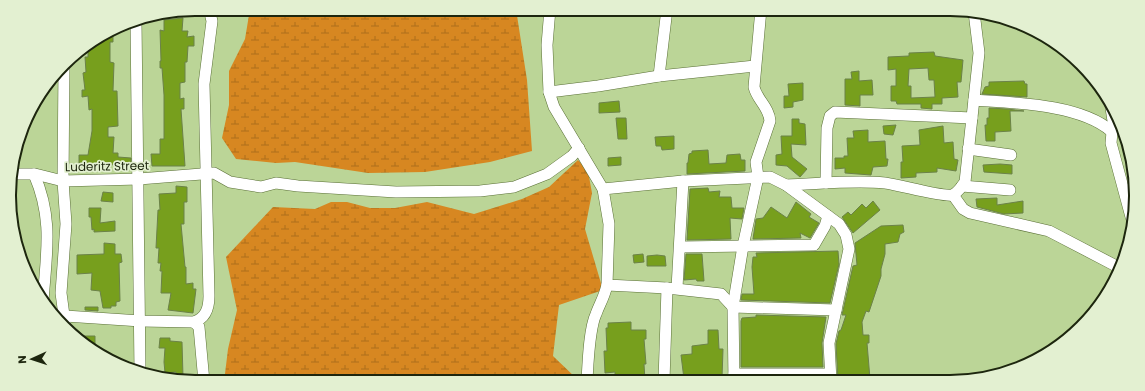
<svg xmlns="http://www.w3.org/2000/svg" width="1145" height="391" font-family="Poppins,sans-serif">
	<defs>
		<pattern id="wetland-marsh" width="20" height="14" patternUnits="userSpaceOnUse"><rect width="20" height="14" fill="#d78721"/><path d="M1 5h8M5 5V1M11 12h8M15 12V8" fill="none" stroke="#ae6e1b"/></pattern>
	</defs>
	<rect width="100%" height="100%" fill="#bbd597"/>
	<g fill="url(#wetland-marsh)">
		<path d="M250,9H516L527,80L532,151L490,162L425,172L368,173L295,162L276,163L236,159L222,138L229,105V71L245,39Z"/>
		<path d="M578,160L588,171L592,193L585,229L603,290L559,305L553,356L577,379V381L224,382L228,349L237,310L226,257L273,207L315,209L331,202H347L370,208H395L427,202L474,214L522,199L549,187Z"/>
	</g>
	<g fill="#779f1d" stroke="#6b8248" fill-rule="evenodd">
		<path d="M183,18L182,31H188L187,37L194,36V46H188L187,62H185V82L180,83V99L184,98V109H181L185,166H152L151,154H160V139H164V95L162,68H160V61H161L160,30L164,31V20Z"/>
		<path d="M106,35H113V42H110V62L114,63L113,91H117L118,126L108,127V137H114L113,153H118V157L131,158V163H127L128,167H117L118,164L103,166V164L79,163V155H88L92,131V109L89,110L88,96L82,97V90H85L83,73L86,72L85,57H88V46Z"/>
		<path d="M934,52L935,56L963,60L961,82H957L958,97L942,98V104H932V109L921,108V104H897L896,101H891V86H896V69L888,70V57L909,56V53ZM928,68L929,80H934L935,97L911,98V86H908L909,69Z"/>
		<path d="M859,71V81L872,80L873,95H860V106L845,105V79H852L851,72Z"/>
		<path d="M1024,81L1025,84H1027V97L982,94L985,87L989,86V82Z"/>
		<path d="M803,83V100L793,102V107L784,108V96H789L788,84Z"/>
		<path d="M619,101L620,112L599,113V103Z"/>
		<path d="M989,108L1007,109L1024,111H1010L1011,131L995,132V141H986L985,125H987V118H989Z"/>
		<path d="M616,118H626L627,139H618Z"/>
		<path d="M792,119H799V123L805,124L806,145L791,144L792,157L807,169L800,177L787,166L776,165V155L782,154L781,136H792Z"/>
		<path d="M896,125L893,135L884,134L883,126Z"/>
		<path d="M943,126L944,143L953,142L954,159L958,160L956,171L937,168V172L916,173V177L901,178V162H903L902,146L920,145L919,130Z"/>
		<path d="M868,130V142L885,141L886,159H888L887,166L873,167L871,175L845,173V168L835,169V158H844V156H848L847,138H854L853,131Z"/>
		<path d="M674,136V149L662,150L661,146H656L655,137Z"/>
		<path d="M708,150L709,164L726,163L727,155L740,154L741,160H745V171L687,174V163H688L689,154L692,153V151Z"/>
		<path d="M621,157V165L608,166V158Z"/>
		<path d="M1000,164L1012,165V174L984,172L983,165Z"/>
		<path d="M176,186L187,187V202H184V224H181L185,267H186V284L193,283V289H196L193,313L168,310L171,293H161L162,271H160L161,263H158L159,248H156L158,210H160L159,194L176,193Z"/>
		<path d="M708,188L709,192L720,191L719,197H731L732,208H744L742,219L730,218L731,239L687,240L690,189Z"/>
		<path d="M103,192L113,193V202L101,201Z"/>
		<path d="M997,198V205L1023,201V213L1004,214L977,207L976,199Z"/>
		<path d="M873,201L880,210L853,233L842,217L848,212L851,215L862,204L866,208Z"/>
		<path d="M796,202L811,214L809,217L819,223L810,238L800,233L801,238L753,239L756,219L763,218L771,207L787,218Z"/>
		<path d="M89,208H101L100,223L115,221V231L94,232V229L92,230L91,217H89Z"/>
		<path d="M903,225L904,232L900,234L898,242L885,244V254L881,269V276L869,312L866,311L862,322L863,335H869V343H867L870,379L869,381H838L836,344L839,331L841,330L846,315H842L853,266L857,265L855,243L881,226Z"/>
		<path d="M104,243L115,244V254H121L122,262L119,263L120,301L116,302V306H111V308H103L100,291L91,290L92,273L77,274V255L104,254Z"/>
		<path d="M838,251L839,264L830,303L741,300L742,294H754L752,267L753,257H757L756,253Z"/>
		<path d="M643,254L644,262L634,263L633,255Z"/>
		<path d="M686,254H702L704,281H697L696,279L684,280Z"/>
		<path d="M657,255L665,256L666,266H647V256Z"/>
		<path d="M85,307H98V311L85,310Z"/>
		<path d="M756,315L826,317L822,343L823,367H741V321L742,318L756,317Z"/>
		<path d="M631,322V330H646V339H644L646,364H644L645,381H619L615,380V372L605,373L604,351H607L606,328H608V323Z"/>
		<path d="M708,330H718L719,349H723L722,378H704V381L684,379L681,355L692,354V346L708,344Z"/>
		<path d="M84,336H95V347H88L84,343Z"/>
		<path d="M160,338H170V341L182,342L183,377H176V372L165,373L164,362L165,348H159Z"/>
	</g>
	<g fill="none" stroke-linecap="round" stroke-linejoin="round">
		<g stroke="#596f35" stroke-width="12">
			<g id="minor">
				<path d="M550,9L547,45L549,92L554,107L603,189L609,224L607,285L667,288L664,381"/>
				<path d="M136,21L140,372"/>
				<path d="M64,67L63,181L66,224L61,293L65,323"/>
				<path d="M659,76L667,9"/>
				<path d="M549,92L598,86L659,76L755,66"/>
				<path d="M974,100C1014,103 1080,104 1111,131"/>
				<path d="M1110,101L1113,121L1111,143L1131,217"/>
				<path d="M968,149L1011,155"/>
				<path d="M11,174H35L63,181L139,179L214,173L230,182L261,187L276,183L298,186L396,192L480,191L514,187L547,174L572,156L579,148"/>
				<path d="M34,174C54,220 46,254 43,302"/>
				<path d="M826,183L827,128L830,116L835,112L972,118"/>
				<path d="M786,185C819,184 852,180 885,183C901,185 940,197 952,195C958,193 961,187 965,182L979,53L974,12"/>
				<path d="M962,186L1010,190"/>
				<path d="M603,189L683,181L770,177L786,185L839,224L846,235L849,249L829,343L831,381"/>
				<path d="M953,195L963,209L970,213L1049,231L1120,268"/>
				<path d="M680,247L814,245L825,226L828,216"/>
				<path d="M667,288L721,294L733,307L836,310"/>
				<path d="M677,288L683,181"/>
				<path d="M65,316L141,321L194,322C206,318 209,308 209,296L204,84L212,21L209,9"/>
				<path d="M194,322L199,327L204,382"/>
				<path d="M734,374H830"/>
				<path d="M587,381C588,364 589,329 596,314C600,303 604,298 607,285"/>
				<path d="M734,381L733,307L743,246L758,177L756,162L770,121C769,107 757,100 754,87L761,9"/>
			</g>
		</g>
		<use href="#minor" stroke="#fff" stroke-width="11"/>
	</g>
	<g text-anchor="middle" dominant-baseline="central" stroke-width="3.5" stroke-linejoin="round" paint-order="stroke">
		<g font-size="12" fill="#1d260e" stroke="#e3f0d1">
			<text transform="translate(107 166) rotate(-1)">Luderitz Street</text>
		</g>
	</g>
	<path d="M0 0H1145V391H0ZM195 16H950A179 179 0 0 1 1129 195V196A179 179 0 0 1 950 375H195A179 179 0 0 1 16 196V195A179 179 0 0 1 195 16Z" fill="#e3f0d1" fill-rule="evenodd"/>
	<path fill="none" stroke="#1d260e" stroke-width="2" d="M195 16H950A179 179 0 0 1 1129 195V196A179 179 0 0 1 950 375H195A179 179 0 0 1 16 196V195A179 179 0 0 1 195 16Z"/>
	<g transform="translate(32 359) rotate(267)" stroke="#e3f0d1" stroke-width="3" paint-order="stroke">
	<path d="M0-3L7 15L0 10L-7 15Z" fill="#1d260e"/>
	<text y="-6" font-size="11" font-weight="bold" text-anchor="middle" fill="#1d260e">N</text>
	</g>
</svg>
